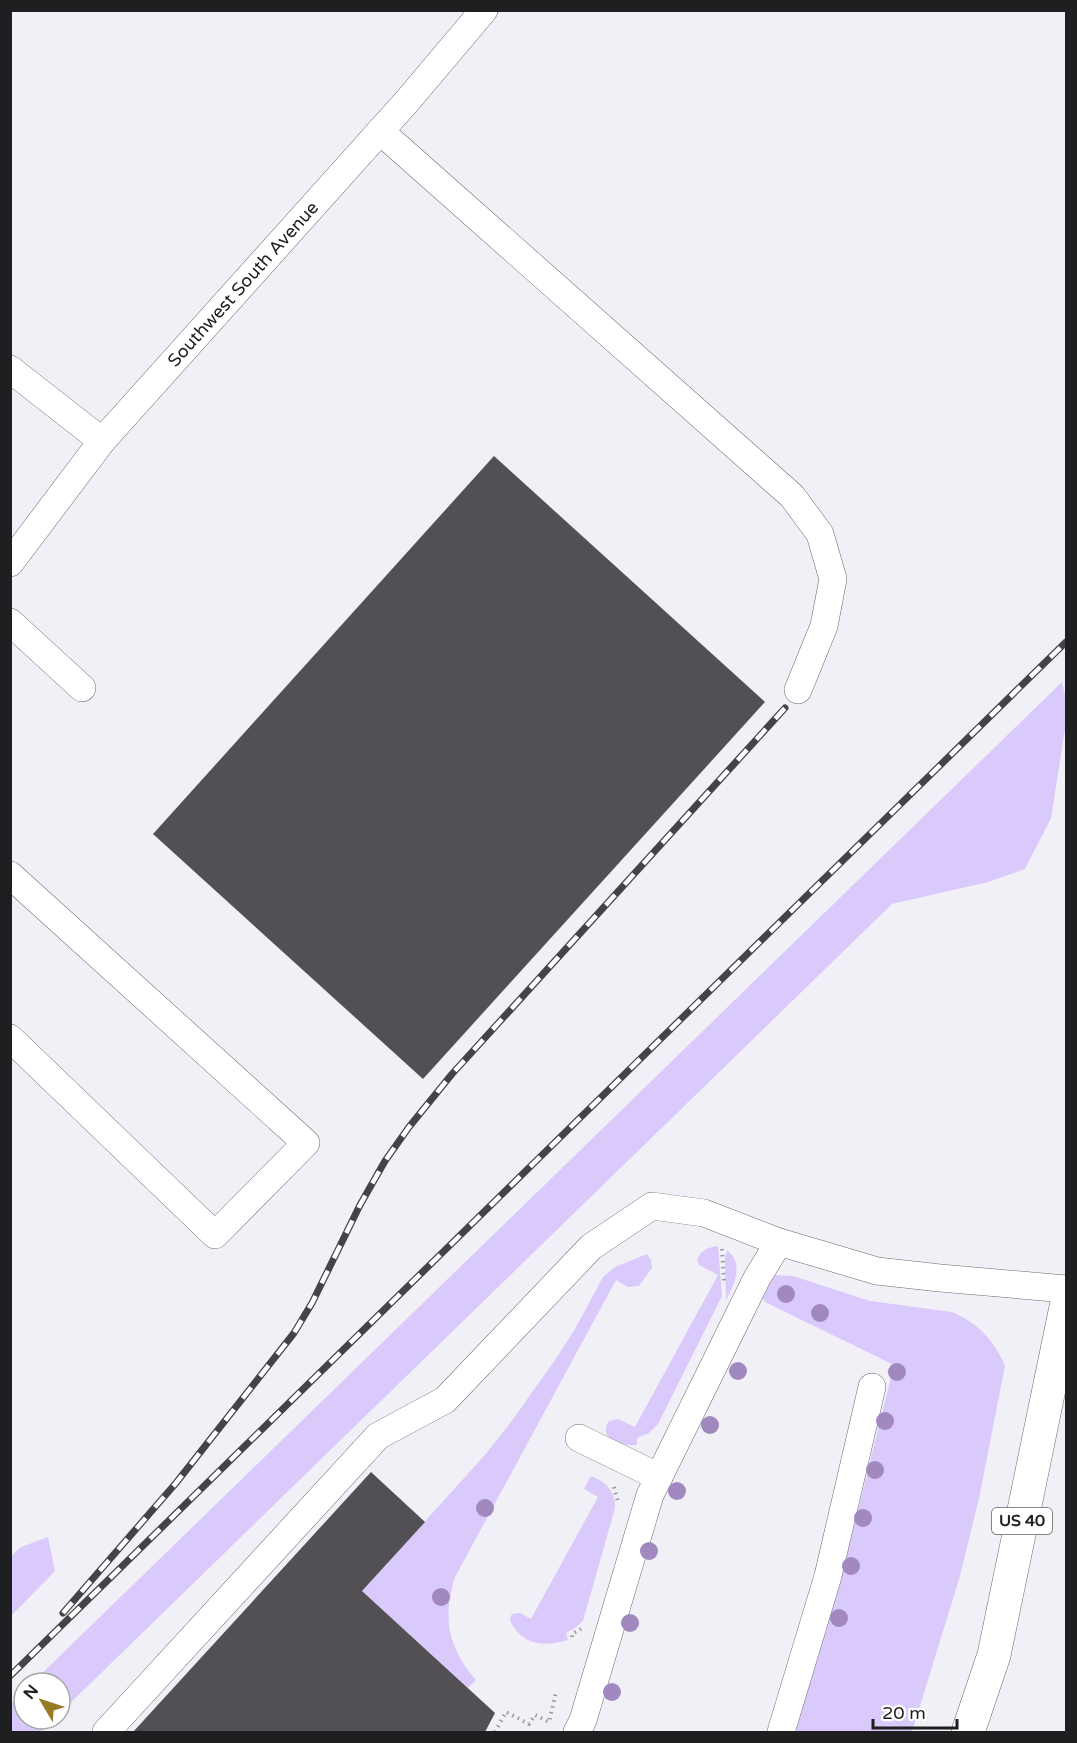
<svg xmlns="http://www.w3.org/2000/svg" width="1077" height="1743" font-family="'Varela Round',sans-serif">
	<rect width="100%" height="100%" fill="#f2f0f7"/>
	<g fill="#dac9fb">
		<path d="M1062,682L1066,701V723L1051,818L1025,869L988,882L892,904L60,1713V1683H32Z"/>
		<path d="M718,1246L722,1296L658,1424L649,1433L637,1438V1445C623,1446 597,1440 609,1421L618,1419L635,1427L718,1275L699,1265L697,1259C701,1250 709,1247 718,1246Z"/>
		<path d="M727,1250C744,1264 735,1284 726,1300L725,1257Z"/>
		<path d="M647,1254L651,1260L652,1268L639,1286L628,1287L616,1280L455,1577C442,1618 448,1648 476,1680L468,1688L362,1591L484,1456L511,1422L555,1360L575,1329L603,1277L615,1267Z"/>
		<path d="M772,1275L793,1276L870,1301L952,1312C977,1322 995,1341 1005,1366L979,1498L960,1576L912,1732H793L841,1579L894,1365L765,1302C758,1294 767,1284 772,1275Z"/>
		<path d="M591,1476C607,1482 615,1491 615,1508L583,1621L575,1628L566,1633L568,1640C547,1646 526,1647 513,1626C510,1621 509,1619 512,1614L520,1613L531,1619L598,1497L584,1489Z"/>
		<path d="M48,1537L55,1571L11,1616V1556L21,1547Z"/>
		<path d="M24,1691V1719H54L40,1732H11V1704Z"/>
	</g>
	<g fill="#525055">
		<path d="M494,456L765,702L423,1079L153,834Z"/>
		<path d="M371,1472L425,1522L362,1591L495,1713L485,1732H133Z"/>
	</g>
	<g fill="none" stroke-linecap="round" stroke-linejoin="round">
		<g stroke="#6c6a70" stroke-width="28">
			<g id="minor">
				<path d="M380,131L792,496L820,534L833,579L824,626L798,690"/>
				<path d="M10,369L102,441"/>
				<path d="M10,563L102,441L409,99L484,10"/>
				<path d="M10,622L82,688"/>
				<path d="M10,875L306,1143L215,1235L10,1038"/>
				<path d="M579,1438L659,1477"/>
				<path d="M106,1732L378,1436L445,1400L591,1247L652,1206L704,1213L779,1242L877,1271L940,1278L1066,1289"/>
				<path d="M577,1732L583,1720L650,1495L757,1278L779,1242"/>
				<path d="M781,1732L828,1576L872,1387"/>
			</g>
		</g>
		<g stroke="#6c6a70" stroke-width="34">
			<path id="major" d="M968,1732L994,1655L1066,1307"/>
		</g>
		<g stroke="#9a999e" stroke-width="4" stroke-dasharray="1.5 4.5" stroke-linecap="butt">
			<path d="M722,1249L724,1281"/>
			<path d="M614,1487L618,1502"/>
			<path d="M572,1637V1634L581,1629"/>
			<path d="M495,1732L506,1712L529,1724L535,1715L549,1722L556,1692"/>
		</g>
		<use href="#minor" stroke="#fff" stroke-width="27"/>
		<use href="#major" stroke="#fff" stroke-width="33"/>
		<g stroke="#444346" stroke-width="7">
			<g id="rail">
				<path d="M63,1613L176,1483L294,1333L312,1303L360,1205L385,1161L409,1127L452,1074L785,708"/>
				<path d="M10,1676L1066,642"/>
			</g>
		</g>
		<use href="#rail" stroke="#fff" stroke-width="4.5" stroke-dasharray="14" stroke-linecap="butt"/>
	</g>
	<g fill="#a189c0">
		<circle cx="786" cy="1294" r="9"/>
		<circle cx="820" cy="1313" r="9"/>
		<circle cx="738" cy="1371" r="9"/>
		<circle cx="897" cy="1372" r="9"/>
		<circle cx="885" cy="1421" r="9"/>
		<circle cx="710" cy="1425" r="9"/>
		<circle cx="875" cy="1470" r="9"/>
		<circle cx="677" cy="1491" r="9"/>
		<circle cx="485" cy="1508" r="9"/>
		<circle cx="863" cy="1518" r="9"/>
		<circle cx="649" cy="1551" r="9"/>
		<circle cx="851" cy="1566" r="9"/>
		<circle cx="441" cy="1597" r="9"/>
		<circle cx="839" cy="1618" r="9"/>
		<circle cx="630" cy="1623" r="9"/>
		<circle cx="612" cy="1692" r="9"/>
	</g>
	<g text-anchor="middle" dominant-baseline="central" stroke-width="6" stroke-linejoin="round" paint-order="stroke">
		<rect fill="#fff" stroke="#626263" stroke-width="1.5" x="992" y="1508" width="60" height="26" rx="4.5"/>
		<g font-size="16" font-weight="bold" fill="#1f1e20">
			<text x="1022" y="1521">US 40</text>
		</g>
		<g font-size="18" fill="#1f1e20" stroke="#fff">
			<text transform="translate(243 284) rotate(-48)">Southwest South Avenue</text>
		</g>
	</g>
	<rect width="1077" height="1743" fill="none" stroke="#1f1e20" stroke-width="24"/>
	<g transform="translate(42 1701) rotate(309)"><circle r="28" fill="#ffffff" stroke="#a5a5a6" stroke-width="1.5"/>
	<path d="M0-4.5L10 22L0 15L-10 22Z" fill="#987c25"/>
	<text y="-9" font-size="16" font-weight="bold" text-anchor="middle" fill="#1f1e20">N</text>
	</g>
	<path d="M873 1719v9h84v-9" fill="none" stroke="#1f1e20" stroke-width="3"/>
	<text x="882" y="1719" font-size="18" fill="#1f1e20" stroke="#ffffff" stroke-width="4.5" paint-order="stroke">20 m</text>
</svg>
